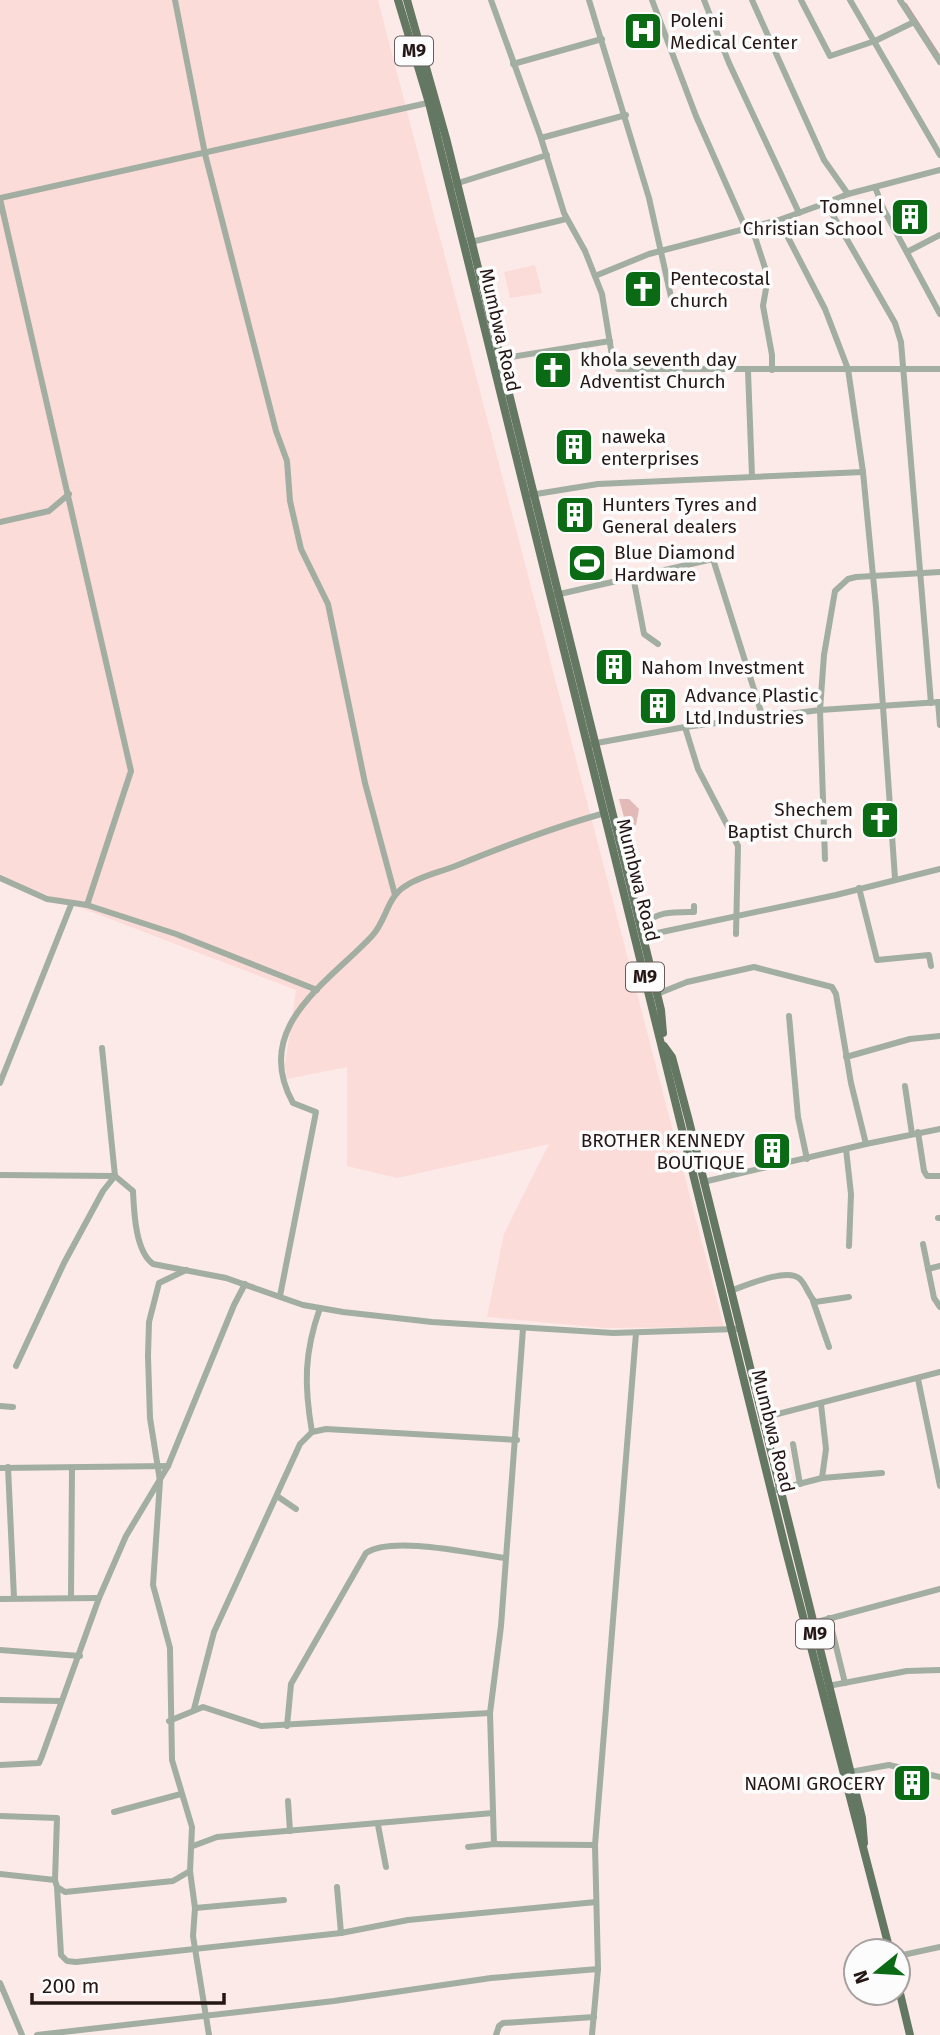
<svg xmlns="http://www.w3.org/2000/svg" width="940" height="2035" font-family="'Fira Sans',sans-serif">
	<rect width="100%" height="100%" fill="#fceae9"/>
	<g fill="#fbdcd9">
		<path d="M0,0H378L724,1327L604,1328L487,1317L504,1234L549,1144L397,1178L347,1166V1067L287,1079L285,1065L296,990L0,877Z"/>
		<path d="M535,265L542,293L510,298L504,272Z"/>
	</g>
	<path fill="#e2bbb8" d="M619,799H629L639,809L636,825L627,828Z"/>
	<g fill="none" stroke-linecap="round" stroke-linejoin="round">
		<path stroke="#c49b98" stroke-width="2" d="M906,4L939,55"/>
		<g stroke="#a2aea1" stroke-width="6">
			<path d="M175,0L205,154L276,431L287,461L290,501L301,549L328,604L365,783L395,895"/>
			<path d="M491,0L541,138L564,213L585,251L602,294L613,362L618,369H940"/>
			<path d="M589,0L649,198L673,306"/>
			<path d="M652,0L696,116L746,229"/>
			<path d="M704,0L729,63L799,213"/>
			<path d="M752,0L824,160L848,194"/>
			<path d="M801,0L830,56L875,41L914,22"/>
			<path d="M850,0L940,155"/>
			<path d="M900,0L940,62"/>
			<path d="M513,64L602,39"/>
			<path d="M541,138L626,115"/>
			<path d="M455,184L547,155"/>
			<path d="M875,187L884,210L940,314"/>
			<path d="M0,198L432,102"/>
			<path d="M0,199L131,771L87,905"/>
			<path d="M826,203L779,220L825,309L848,369L863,472L876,607L895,878"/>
			<path d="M752,228L768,277L763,306L772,355V370"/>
			<path d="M471,242L566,219"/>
			<path d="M907,252L940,235"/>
			<path d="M595,276L649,254L779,220"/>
			<path d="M499,359L610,341"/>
			<path d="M748,371L752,476"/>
			<path d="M530,495L598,484L863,472"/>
			<path d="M0,522L49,511L69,494"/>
			<path d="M633,576L644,634L658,644"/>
			<path d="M551,596L713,559L763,718"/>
			<path d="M938,702L940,725"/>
			<path d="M931,703L901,342L895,323L826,203L848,194L940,170"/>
			<path d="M685,727L698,769L738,846L736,934"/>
			<path d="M591,744L685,727L820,710L940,702"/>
			<path d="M825,859L820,710L824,655L835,591L848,579L856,577L940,572"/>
			<path d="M0,878L47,899L87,905L176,934L317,990"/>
			<path d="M859,888L877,960L929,955L931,966"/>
			<path d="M641,926C658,911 672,912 694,912V906"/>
			<path d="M643,936L836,895L940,869"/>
			<path d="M657,994L687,982L754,967L832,987L836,994L851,1083L866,1144L940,1129"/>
			<path d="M789,1016L798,1117L807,1159"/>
			<path d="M846,1057L910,1039L940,1036"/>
			<path d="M0,1083L71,905"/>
			<path d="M905,1086L912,1134"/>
			<path d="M918,1132L924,1171L927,1176H940"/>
			<path d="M846,1149L851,1194L849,1246"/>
			<path d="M0,1175L115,1176L133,1191C134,1211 135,1251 153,1264L226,1278L303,1305L343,1312L432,1322L613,1333L736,1329"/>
			<path d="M703,1182L866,1144"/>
			<path d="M938,1218H940"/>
			<path d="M923,1244L934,1298L940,1307"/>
			<path d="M928,1269L940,1266"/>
			<path d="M186,1270L159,1283L149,1322L148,1356L150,1418L160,1481L153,1585L170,1648L172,1760L192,1827L190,1871L195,1908L193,1936L209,2035"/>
			<path d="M730,1291C745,1286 787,1267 800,1279C806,1285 809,1296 815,1302L849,1297"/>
			<path d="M280,1296L316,1112L293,1103C251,1027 328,983 372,936C386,921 387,898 404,887C419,876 441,872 458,865C507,845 554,827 605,813"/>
			<path d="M813,1301L829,1347"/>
			<path d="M16,1366L64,1263L103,1191L115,1176L102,1048"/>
			<path d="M918,1379L940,1486"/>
			<path d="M821,1404L826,1449L822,1478"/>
			<path d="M0,1406L13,1407"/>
			<path d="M762,1418L940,1372"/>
			<path d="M312,1432C304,1385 304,1353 320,1308"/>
			<path d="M793,1444L800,1484"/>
			<path d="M8,1467L14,1598"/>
			<path d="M0,1468L168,1466"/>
			<path d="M772,1491L822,1478L882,1473"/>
			<path d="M277,1496L296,1509"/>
			<path d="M71,1597L72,1468"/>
			<path d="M0,1599L99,1598"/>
			<path d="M829,1618L845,1683"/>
			<path d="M813,1623L940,1589"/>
			<path d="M0,1650L80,1656"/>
			<path d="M828,1686L907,1671L940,1670"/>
			<path d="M0,1700L61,1701"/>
			<path d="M194,1709L214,1632L300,1444L312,1432L326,1429L517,1440"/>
			<path d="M169,1721L203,1707L261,1726L490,1713"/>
			<path d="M287,1726L291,1684L366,1553C391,1535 474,1554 505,1558"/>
			<path d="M0,1765L39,1763L42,1756L99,1598L126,1536L168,1466L234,1305L245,1284"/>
			<path d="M850,1772L889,1765L940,1777"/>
			<path d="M288,1801L290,1831"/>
			<path d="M114,1812L181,1794"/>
			<path d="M0,1816L57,1818L55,1880"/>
			<path d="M378,1825L386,1867"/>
			<path d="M494,1844L490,1713L501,1626L523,1329"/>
			<path d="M193,1846L217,1837L493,1813"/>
			<path d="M468,1847L494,1844L595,1845"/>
			<path d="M0,1874L55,1880L57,1887L65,1892L173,1881L190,1871"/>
			<path d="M57,1887L61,1955L67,1961L76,1962L341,1933L408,1920L596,1902"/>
			<path d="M337,1887L341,1933"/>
			<path d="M195,1908L284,1900"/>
			<path d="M898,1956L940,1947"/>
			<path d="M0,1983L22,2035"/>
			<path d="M37,2035L334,2001L491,1978L598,1969"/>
			<path d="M496,2035L499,2026L503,2023L594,2017"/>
			<path d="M592,2035L598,1969L595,1845L636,1333"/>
		</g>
		<g stroke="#637762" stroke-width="8">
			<path d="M398,0L429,103L785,1547L890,1951"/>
			<path d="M407,0L446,138L661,1010L663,1033"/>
			<path d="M664,1046L672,1057L689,1121L862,1818L864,1843"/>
			<path d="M898,1985L910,2035"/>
		</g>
	</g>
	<defs>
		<g id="hospital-square" transform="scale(2.0125)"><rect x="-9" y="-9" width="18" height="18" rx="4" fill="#0b6b15" stroke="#fcfcfc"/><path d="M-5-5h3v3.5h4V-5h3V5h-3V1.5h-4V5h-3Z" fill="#fff"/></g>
		<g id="building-square" transform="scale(2.0125)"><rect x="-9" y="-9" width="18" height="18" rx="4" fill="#0b6b15" stroke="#fcfcfc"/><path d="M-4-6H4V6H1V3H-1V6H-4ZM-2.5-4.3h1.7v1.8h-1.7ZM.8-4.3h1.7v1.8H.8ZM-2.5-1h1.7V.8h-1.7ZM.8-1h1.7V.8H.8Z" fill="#fff"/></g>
		<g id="church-square" transform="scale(2.0125)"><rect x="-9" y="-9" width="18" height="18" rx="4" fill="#0b6b15" stroke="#fcfcfc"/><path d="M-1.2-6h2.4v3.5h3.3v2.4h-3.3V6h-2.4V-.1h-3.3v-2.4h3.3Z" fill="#fff"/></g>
		<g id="stadium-square" transform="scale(2.0125)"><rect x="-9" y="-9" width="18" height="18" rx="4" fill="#0b6b15" stroke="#fcfcfc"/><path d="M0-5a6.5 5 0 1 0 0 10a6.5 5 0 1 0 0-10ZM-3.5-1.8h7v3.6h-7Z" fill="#fff"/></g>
	</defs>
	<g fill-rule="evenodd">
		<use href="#hospital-square" x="643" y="31"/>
		<use href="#building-square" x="910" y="217"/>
		<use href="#church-square" x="643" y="289"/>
		<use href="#church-square" x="553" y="370"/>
		<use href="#building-square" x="574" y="447"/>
		<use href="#building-square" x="575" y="515"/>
		<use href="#stadium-square" x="587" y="563"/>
		<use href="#building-square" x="614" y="667"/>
		<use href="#building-square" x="658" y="706"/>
		<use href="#church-square" x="880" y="820"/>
		<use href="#building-square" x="772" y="1151"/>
		<use href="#building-square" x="912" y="1783"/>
	</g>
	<g text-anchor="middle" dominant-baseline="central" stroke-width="7" stroke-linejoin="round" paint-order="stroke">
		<g fill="#fcfcfc" stroke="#665c5b" stroke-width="2">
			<rect x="395" y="36.5" width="38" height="29" rx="5"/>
			<rect x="626" y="962.5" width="38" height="29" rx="5"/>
			<rect x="796" y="1619.5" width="38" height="29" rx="5"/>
		</g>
		<g font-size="18" font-weight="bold" fill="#251716">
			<text x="414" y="51">M9</text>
			<text x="645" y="977">M9</text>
			<text x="815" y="1634">M9</text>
		</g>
		<g font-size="19" fill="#251716" stroke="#fcfcfc" text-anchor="start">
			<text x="670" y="20">Poleni<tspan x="670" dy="22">Medical Center</tspan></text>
			<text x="883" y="206" text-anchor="end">Tomnel<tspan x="883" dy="22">Christian School</tspan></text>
			<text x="670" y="278">Pentecostal<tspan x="670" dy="22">church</tspan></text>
			<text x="580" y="359">khola seventh day<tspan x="580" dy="22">Adventist Church</tspan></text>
			<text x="601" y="436">naweka<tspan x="601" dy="22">enterprises</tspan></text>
			<text x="602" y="504">Hunters Tyres and<tspan x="602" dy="22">General dealers</tspan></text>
			<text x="614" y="552">Blue Diamond<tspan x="614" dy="22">Hardware</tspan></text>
			<text x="641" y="667">Nahom Investment</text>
			<text x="685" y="695">Advance Plastic<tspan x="685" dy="22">Ltd Industries</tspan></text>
			<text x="853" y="809" text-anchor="end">Shechem<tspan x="853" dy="22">Baptist Church</tspan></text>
			<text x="745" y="1140" text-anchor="end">BROTHER KENNEDY<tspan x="745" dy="22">BOUTIQUE</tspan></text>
			<text x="885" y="1783" text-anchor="end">NAOMI GROCERY</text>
		</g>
		<g font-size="19" fill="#251716" stroke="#fcfcfc">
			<text transform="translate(500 330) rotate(77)">Mumbwa Road</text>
			<text transform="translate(638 880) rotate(76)">Mumbwa Road</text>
			<text transform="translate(773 1431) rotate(76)">Mumbwa Road</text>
		</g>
	</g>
	<g transform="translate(877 1972) rotate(252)"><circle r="33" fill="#fcfcfc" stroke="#a6a0a0" stroke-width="2"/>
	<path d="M0-5L12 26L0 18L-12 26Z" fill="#0b6b15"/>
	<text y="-10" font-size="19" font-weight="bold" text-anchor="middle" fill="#251716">N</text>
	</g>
	<path d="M32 1993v10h192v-10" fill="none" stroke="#251716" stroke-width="3.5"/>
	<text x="42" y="1993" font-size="21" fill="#251716" stroke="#fcfcfc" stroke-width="5" paint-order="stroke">200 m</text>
</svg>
